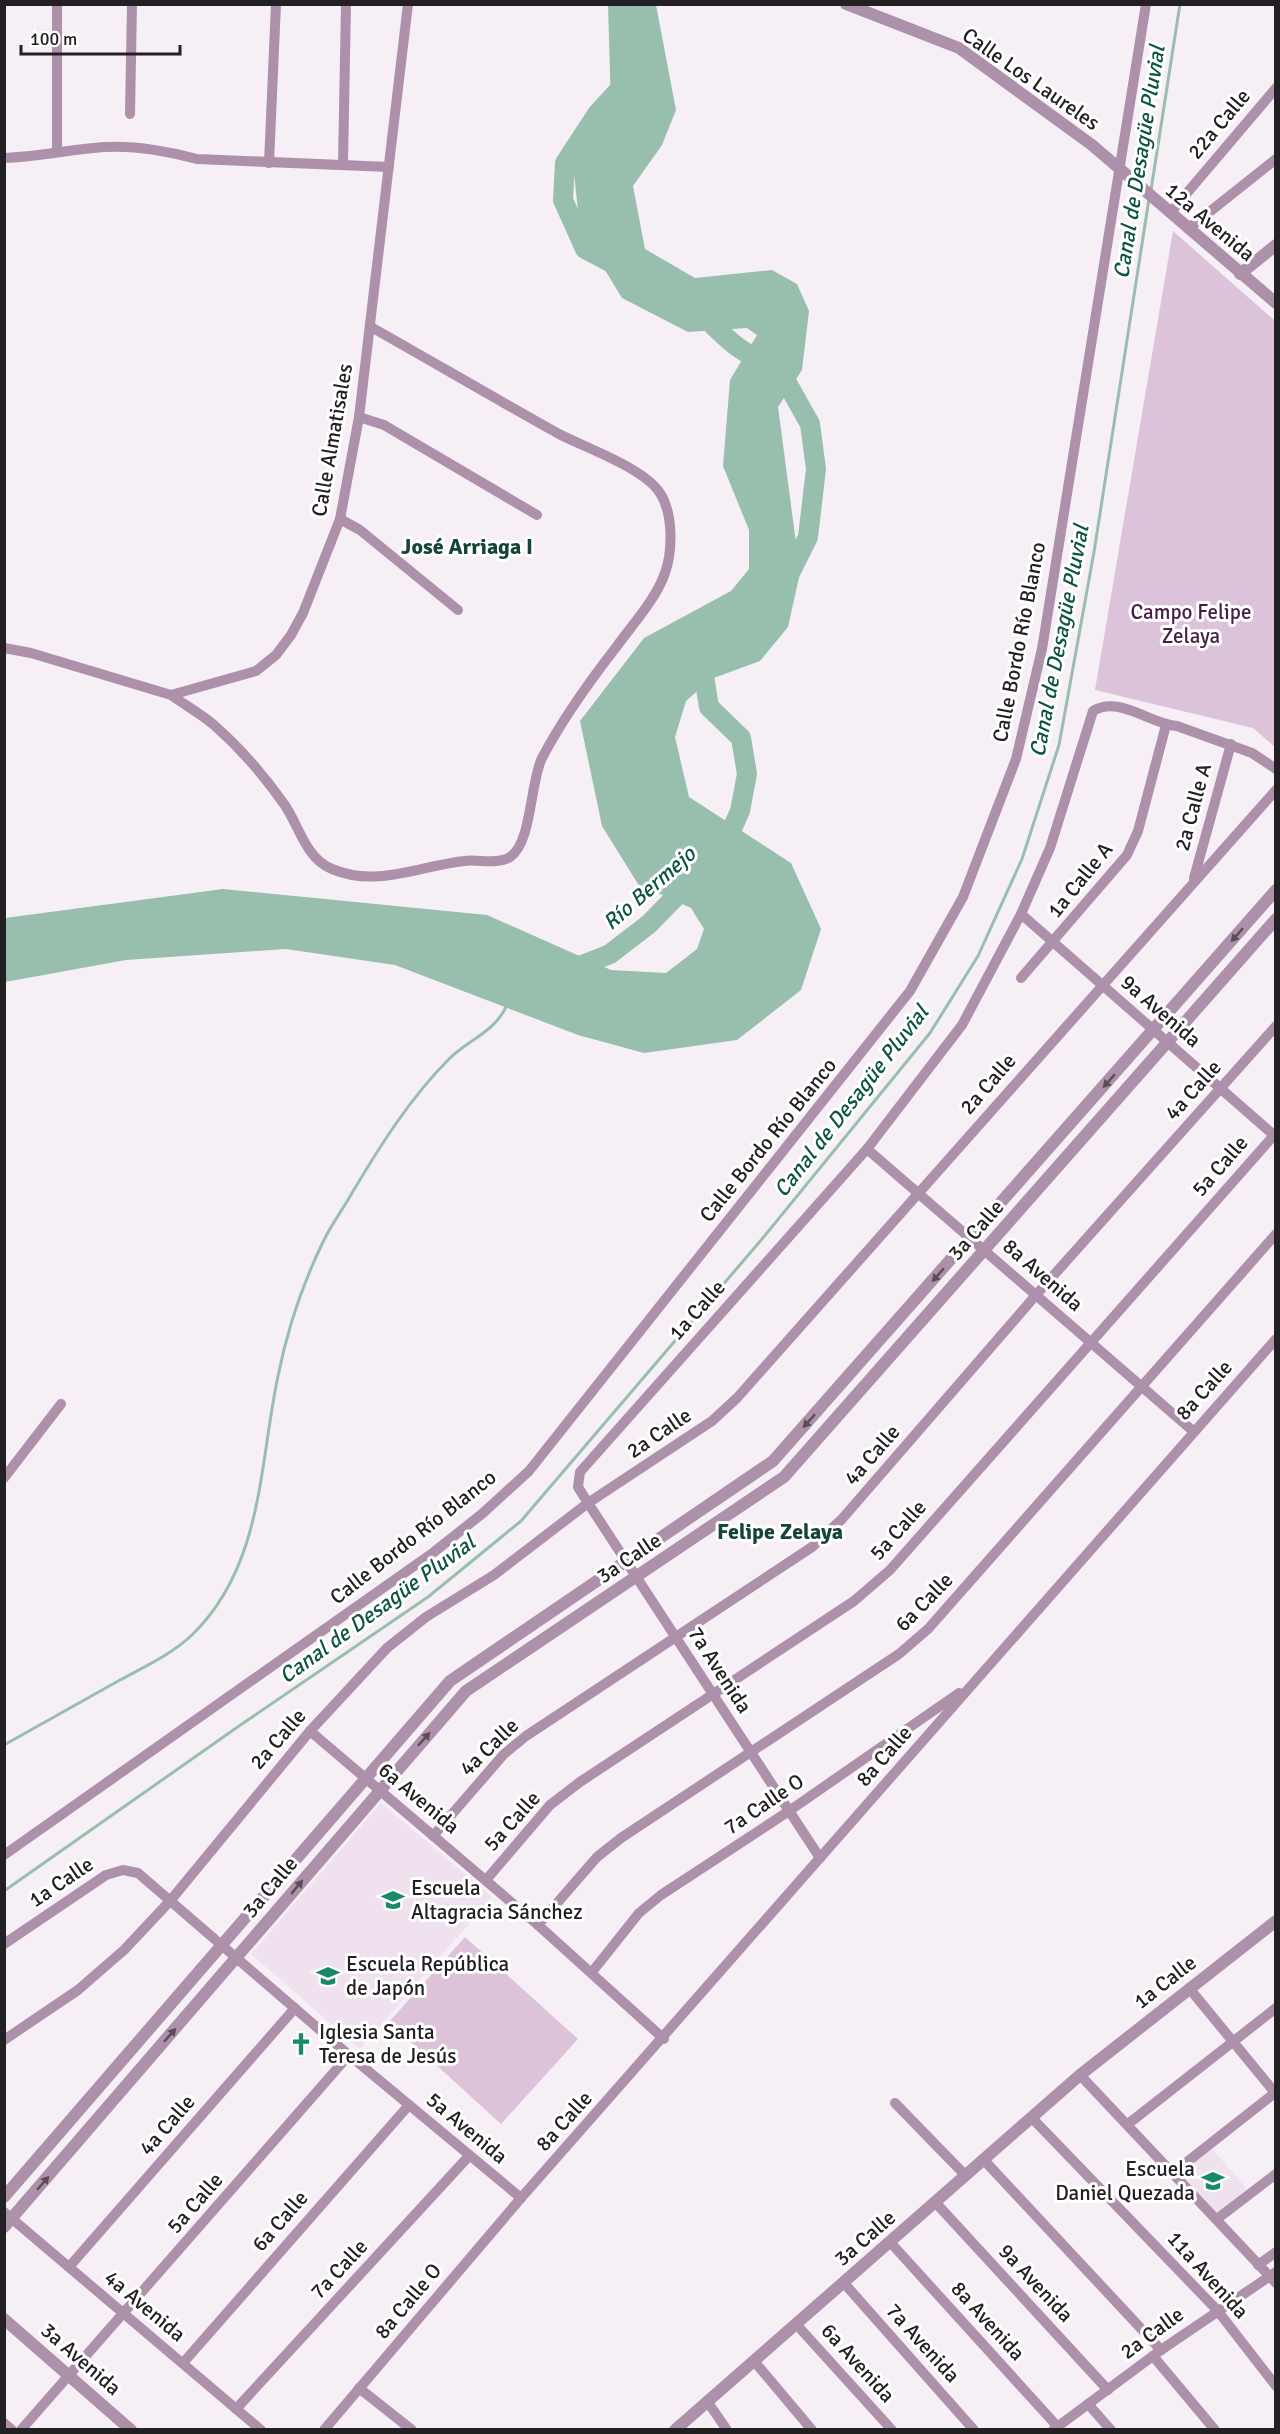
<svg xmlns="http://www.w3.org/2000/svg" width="1280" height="2434" font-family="Signika,sans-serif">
	<rect width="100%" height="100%" fill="#f7eff6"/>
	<g fill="#efe1ee">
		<path d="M381,1803L492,1897L360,2049L251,1954Z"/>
		<path d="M1211,2148L1247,2189L1217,2213L1179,2173Z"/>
	</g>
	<g fill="#ddc3da">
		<path d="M1173,231L1275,321V747L1253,728L1095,690Z"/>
		<path d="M465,1937L578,2039L501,2124L389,2022Z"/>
	</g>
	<path fill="#98beae" d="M608,5H656L676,110L662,145L633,186L645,249L695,278L772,270L797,284L809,311L802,370L778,407L800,573L788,627L760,661L711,679L686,701L675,737L689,797L791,863L821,929L801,990L737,1040L644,1053L578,1035L395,965L286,949L126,960L5,982V918L223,889L487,915L611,970L666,973L697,949L704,929L691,908L638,884L602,826L580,721L644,638L731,591L749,569V530L723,466L730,380L757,335L747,328L688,332L622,298L580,229L572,155L611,106Z"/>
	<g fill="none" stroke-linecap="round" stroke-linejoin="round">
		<g stroke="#98beae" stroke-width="3">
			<path d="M1151,190L1180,4"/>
			<path d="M4,1745C43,1723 81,1702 120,1680C144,1667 172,1654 192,1635C263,1566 259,1466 278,1376C287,1331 303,1283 323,1242C331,1225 343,1209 352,1193C380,1146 410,1098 449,1059C468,1040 495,1032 507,1005"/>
			<path d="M4,1891L239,1726L428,1597L521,1521L762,1239L930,1033L978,956L1022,859L1059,745L1094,552L1149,199"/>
		</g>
		<g stroke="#98beae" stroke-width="20">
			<path d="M619,267L585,249L563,200L565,163L597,114L629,79"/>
			<path d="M699,311C729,341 737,352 778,367L810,424L816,469L808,537L786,581"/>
			<path d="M707,658L704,676L709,707L741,738L747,774L740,811L723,849"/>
			<path d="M567,971L610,954L649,924L690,882"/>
		</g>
		<g stroke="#ad91aa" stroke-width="10">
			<path d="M57,4V152"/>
			<path d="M130,114L132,4"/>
			<path d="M4,158C39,157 71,149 105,147C136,145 167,151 197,159L389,167"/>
			<path d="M269,163L276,4"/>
			<path d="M343,163L346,4"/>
			<path d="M1170,213L1276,88"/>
			<path d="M1188,229L1276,159"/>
			<path d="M359,417L384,425L537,515"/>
			<path d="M340,519L360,530L458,610"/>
			<path d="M4,648L31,653L171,695L256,671L276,655L291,635L303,613L340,519L359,417L408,4"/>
			<path d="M171,695C185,705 201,714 214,725C239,747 265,777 284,804C299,825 305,858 332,869C377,888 419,866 464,861C478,859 498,865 510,857C532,843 530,782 542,758C563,718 589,682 617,646C633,624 656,599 665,573C673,550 673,513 660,493C644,468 586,448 559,434C496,399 433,362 371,327"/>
			<path d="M1194,878L1231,744"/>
			<path d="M1021,914L1276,1137"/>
			<path d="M1021,978L1127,855L1138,831L1166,725"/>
			<path d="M867,1149L1193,1431"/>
			<path d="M4,1478L61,1404"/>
			<path d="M310,1731L538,1925L664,2039"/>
			<path d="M433,1836L504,1754L526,1736L812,1547L842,1519L1036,1295L1276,1026"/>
			<path d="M4,1855L434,1552L483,1513L529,1471L910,991L963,897L1016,759L1042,649L1146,4"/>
			<path d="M820,1858L588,1503L578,1487L580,1472L867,1149L962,1025L1021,914L1050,848L1093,711C1119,695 1150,724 1177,726L1252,753L1276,769"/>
			<path d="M486,1880L550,1805L580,1782L854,1601L890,1570L1276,1133"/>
			<path d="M538,1925L597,1857L621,1838L899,1654L928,1629L1276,1234"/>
			<path d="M4,1944L106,1875L123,1870L138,1873L349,2055L521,2198"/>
			<path d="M592,1972L639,1913L661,1895L789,1811L959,1693"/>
			<path d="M1189,1988L1276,2094"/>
			<path d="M4,2040L78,1990L124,1950L170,1901L310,1731L387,1648L426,1617L494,1575L588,1503L712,1421L737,1398L1276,790"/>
			<path d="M1080,2075L1276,2283"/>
			<path d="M895,2103L965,2175"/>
			<path d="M1032,2118L1217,2310L1276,2386"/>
			<path d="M1128,2124L1276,2008"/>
			<path d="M983,2159L1161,2350"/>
			<path d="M1173,2173L1276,2092"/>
			<path d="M935,2202L1108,2390"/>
			<path d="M4,2212L261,2430"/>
			<path d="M1217,2219L1276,2174"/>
			<path d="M890,2242L1057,2426"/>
			<path d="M1258,2265L1276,2252"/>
			<path d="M69,2267L295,2008"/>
			<path d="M843,2282L974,2430"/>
			<path d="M796,2324L892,2430"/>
			<path d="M1153,2356L1215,2430"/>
			<path d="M754,2361L812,2430"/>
			<path d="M183,2363L409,2105"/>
			<path d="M359,2388L412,2430"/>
			<path d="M707,2401L727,2430"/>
			<path d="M1088,2404L1111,2430"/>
			<path d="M236,2409L469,2156"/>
			<path d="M4,2423L12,2430"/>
			<path d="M21,2430L349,2055"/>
			<path d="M324,2430L521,2198L1276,1339"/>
			<path d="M1053,2430L1161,2350L1276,2272"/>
		</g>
		<g stroke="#ad91aa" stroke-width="12">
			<path d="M846,4L959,48L1092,145L1276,303"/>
			<path d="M1240,274L1276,245"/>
			<path d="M4,2197L450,1681L773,1461L1276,890"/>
			<path d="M4,2227L466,1691L784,1477L1276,919"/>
			<path d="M4,2319L131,2430"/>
			<path d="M675,2430L1080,2075L1276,1921"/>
		</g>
	</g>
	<defs><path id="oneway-solid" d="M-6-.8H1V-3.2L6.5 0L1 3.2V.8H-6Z" transform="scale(1.5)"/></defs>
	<g fill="#5a4d59">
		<use href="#oneway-solid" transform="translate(1237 935) rotate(131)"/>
		<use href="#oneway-solid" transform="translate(1109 1081) rotate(131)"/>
		<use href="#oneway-solid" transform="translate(938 1275) rotate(131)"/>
		<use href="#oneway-solid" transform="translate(809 1421) rotate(132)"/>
		<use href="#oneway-solid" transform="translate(424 1739) rotate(-48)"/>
		<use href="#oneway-solid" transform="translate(297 1887) rotate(-50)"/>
		<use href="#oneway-solid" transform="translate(170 2035) rotate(-49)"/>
		<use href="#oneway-solid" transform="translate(43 2183) rotate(-49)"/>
	</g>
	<defs>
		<g id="school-bare" transform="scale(1.8)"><path d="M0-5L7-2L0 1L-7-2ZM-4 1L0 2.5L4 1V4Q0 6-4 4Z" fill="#1a8968" stroke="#fff" stroke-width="2.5" paint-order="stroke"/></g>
		<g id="church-bare" transform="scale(1.8)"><path d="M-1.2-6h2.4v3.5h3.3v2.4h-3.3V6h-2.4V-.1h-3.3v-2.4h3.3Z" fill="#1a8968" stroke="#fff" stroke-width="2.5" paint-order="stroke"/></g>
	</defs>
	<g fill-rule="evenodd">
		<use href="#school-bare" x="393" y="1900"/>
		<use href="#school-bare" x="328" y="1976"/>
		<use href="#church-bare" x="301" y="2044"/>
		<use href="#school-bare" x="1213" y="2181"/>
	</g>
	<g text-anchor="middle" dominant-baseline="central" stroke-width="6" stroke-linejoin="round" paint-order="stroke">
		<g font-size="21" fill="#232023" stroke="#fff">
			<text transform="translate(1031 79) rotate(35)">Calle Los Laureles</text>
			<text transform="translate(1219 124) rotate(-50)">22a Calle</text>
			<text transform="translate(1210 222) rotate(40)">12a Avenida</text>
			<text transform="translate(332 440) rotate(-80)">Calle Almatisales</text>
			<text transform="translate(1019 642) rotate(-79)">Calle Bordo Río Blanco</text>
			<text transform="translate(1193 807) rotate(-75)">2a Calle A</text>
			<text transform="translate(1080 880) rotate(-51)">1a Calle A</text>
			<text transform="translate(1161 1011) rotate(41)">9a Avenida</text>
			<text transform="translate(988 1084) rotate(-49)">2a Calle</text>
			<text transform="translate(1193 1090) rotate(-48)">4a Calle</text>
			<text transform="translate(768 1140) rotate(-51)">Calle Bordo Río Blanco</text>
			<text transform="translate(1220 1166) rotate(-49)">5a Calle</text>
			<text transform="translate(976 1230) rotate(-49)">3a Calle</text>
			<text transform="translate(1043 1275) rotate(41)">8a Avenida</text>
			<text transform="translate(697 1310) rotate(-48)">1a Calle</text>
			<text transform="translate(1204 1390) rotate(-48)">8a Calle</text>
			<text transform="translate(659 1433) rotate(-34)">2a Calle</text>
			<text transform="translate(872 1455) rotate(-49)">4a Calle</text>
			<text transform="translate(898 1530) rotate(-48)">5a Calle</text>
			<text transform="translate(413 1537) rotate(-38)">Calle Bordo Río Blanco</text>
			<text transform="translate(629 1558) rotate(-34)">3a Calle</text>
			<text transform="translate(924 1602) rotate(-46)">6a Calle</text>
			<text transform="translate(720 1670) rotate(57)">7a Avenida</text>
			<text transform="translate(278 1739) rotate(-49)">2a Calle</text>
			<text transform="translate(489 1747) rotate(-44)">4a Calle</text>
			<text transform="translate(884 1756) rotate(-49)">8a Calle</text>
			<text transform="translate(419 1798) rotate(40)">6a Avenida</text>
			<text transform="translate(764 1804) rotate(-34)">7a Calle O</text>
			<text transform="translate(512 1821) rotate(-48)">5a Calle</text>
			<text transform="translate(61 1882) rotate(-34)">1a Calle</text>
			<text transform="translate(270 1887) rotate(-50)">3a Calle</text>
			<text transform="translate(1165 1982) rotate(-38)">1a Calle</text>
			<text transform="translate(564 2121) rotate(-48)">8a Calle</text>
			<text transform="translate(167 2125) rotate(-49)">4a Calle</text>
			<text transform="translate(467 2128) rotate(40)">5a Avenida</text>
			<text transform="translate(195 2203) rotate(-49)">5a Calle</text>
			<text transform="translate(280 2221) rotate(-49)">6a Calle</text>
			<text transform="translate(865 2238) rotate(-41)">3a Calle</text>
			<text transform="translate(339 2269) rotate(-47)">7a Calle</text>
			<text transform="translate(1208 2275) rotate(48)">11a Avenida</text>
			<text transform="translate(1036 2283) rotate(47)">9a Avenida</text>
			<text transform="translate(408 2301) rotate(-50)">8a Calle O</text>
			<text transform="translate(145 2306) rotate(40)">4a Avenida</text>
			<text transform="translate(988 2321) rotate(48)">8a Avenida</text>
			<text transform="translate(1152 2333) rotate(-36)">2a Calle</text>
			<text transform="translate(923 2343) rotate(48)">7a Avenida</text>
			<text transform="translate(81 2359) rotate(41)">3a Avenida</text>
			<text transform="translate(858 2363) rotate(48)">6a Avenida</text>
		</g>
		<g font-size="21" fill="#441f42" stroke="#fff">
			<text x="1191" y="612">Campo Felipe<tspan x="1191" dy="24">Zelaya</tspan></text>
		</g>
		<g font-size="21" fill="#232023" stroke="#fff" text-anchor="start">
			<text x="411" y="1888">Escuela<tspan x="411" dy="24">Altagracia Sánchez</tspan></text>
			<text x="346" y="1964">Escuela República<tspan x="346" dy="24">de Japón</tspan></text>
			<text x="319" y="2032">Iglesia Santa<tspan x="319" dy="24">Teresa de Jesús</tspan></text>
			<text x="1195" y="2169" text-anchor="end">Escuela<tspan x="1195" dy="24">Daniel Quezada</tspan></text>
		</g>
		<g font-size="22" font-style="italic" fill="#0d5540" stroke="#fff">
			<text transform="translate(1139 162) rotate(-81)">Canal de Desagüe Pluvial</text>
			<text transform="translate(1059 641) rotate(-79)">Canal de Desagüe Pluvial</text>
			<text transform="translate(649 888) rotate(-41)">Río Bermejo</text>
			<text transform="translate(851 1101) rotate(-52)">Canal de Desagüe Pluvial</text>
			<text transform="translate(377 1609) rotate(-36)">Canal de Desagüe Pluvial</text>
		</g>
		<g font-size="22" font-weight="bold" fill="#144535" stroke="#fff">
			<text x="467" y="546">José Arriaga I</text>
			<text x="780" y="1531">Felipe Zelaya</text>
		</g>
	</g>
	<rect width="1280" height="2434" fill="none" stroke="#232023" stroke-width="12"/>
	<path d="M21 45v9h159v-9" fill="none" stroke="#232023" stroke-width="3"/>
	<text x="30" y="45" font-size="18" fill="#232023" stroke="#ffffff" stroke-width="4.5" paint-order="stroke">100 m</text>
</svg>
